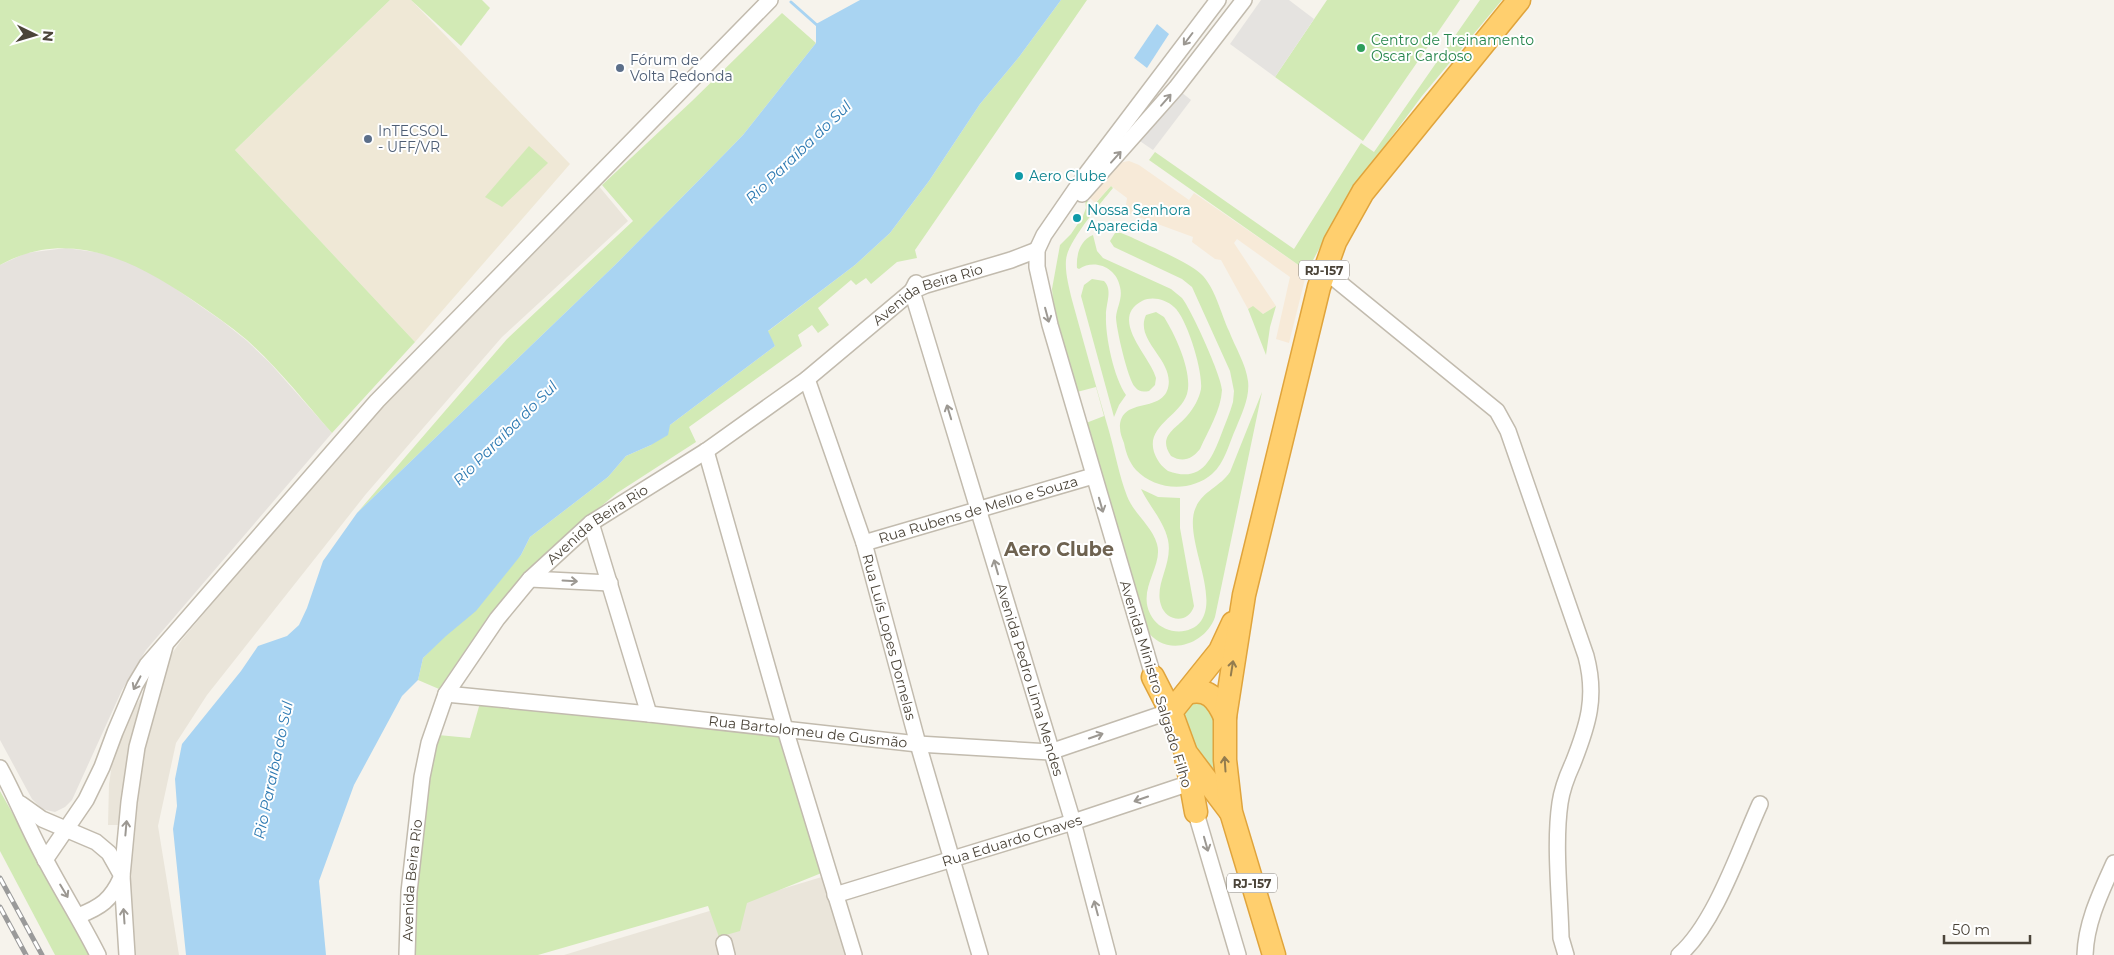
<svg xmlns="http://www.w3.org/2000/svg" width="2114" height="955" font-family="Montserrat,sans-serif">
	<rect width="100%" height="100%" fill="#f6f3ec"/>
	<g fill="#eae5da">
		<path d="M597,184L628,221L502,337L366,494L207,695L176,743L158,826L179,955H129L119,825H108L109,784L117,732L180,642L271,533L419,364Z"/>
		<path d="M825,876L847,955H564Z"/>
	</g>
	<path fill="#f7ead8" d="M1129,161L1139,165L1189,200L1194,193L1307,271L1289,343L1276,339L1290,277L1237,239L1234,243L1276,306L1263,314L1253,307L1248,309L1221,260L1215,259L1192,242L1193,237L1125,212L1127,198L1111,186L1095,203L1087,195L1114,168L1123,162Z"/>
	<path fill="#e6e2dd" d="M66,248L109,254L138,266L169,284L222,321L246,340L270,363L332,433L146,650L122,690L72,800L65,807L55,812L42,809L32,799L0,740V265L26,253Z"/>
	<path fill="#efe8d6" d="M390,0H411L570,164L415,342L235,150Z"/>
	<g fill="#d2eab5">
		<path d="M0,0H390L235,150L415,342L332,433C304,401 278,368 247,340C229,325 210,312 191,299C133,260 68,227 0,265Z"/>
		<path d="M411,0H482L490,8L461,46Z"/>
		<path d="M1061,0H1087L915,250L917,258L897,262L871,284L866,278L856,285L851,280L818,308L829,325L818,333L812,325L798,335L802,346L689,427L696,442L617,493L550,549L486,620L439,689L418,680L423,658L521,555L530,537L608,477L626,456L651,445L670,425L775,346L767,332L855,265L890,233L929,181L980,104L1019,57Z"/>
		<path d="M1327,0H1460L1363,141L1275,77Z"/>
		<path d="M1480,0H1502L1422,96L1363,175L1347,198L1307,271L1149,160L1155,152L1294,249L1361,143L1374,152Z"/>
		<path d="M782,13L816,43L743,135L703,176L615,265L357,513L507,339L633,221L602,185L692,101Z"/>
		<path d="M529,146L548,163L502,207L485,197Z"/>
		<path d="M1111,186L1113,188C1101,203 1067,242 1066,260C1065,273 1069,287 1072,300C1084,343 1096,387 1109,431C1115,452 1119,475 1127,496C1134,514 1152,526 1157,544C1164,568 1133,592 1154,620C1165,634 1190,636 1201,621C1220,594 1182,535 1196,507C1203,491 1221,486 1230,472L1262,392L1215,617C1205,646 1164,658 1146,629L1086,423L1104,416L1096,387L1077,392L1054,310L1052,289L1060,245L1071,234L1083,216L1086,208L1085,199L1093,206Z"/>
		<path d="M1115,233H1121L1131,237C1149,246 1187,261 1201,274C1215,287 1221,314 1229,331C1235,347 1246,364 1248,381C1250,397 1242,413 1236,428C1229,443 1225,463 1212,474C1190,493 1155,490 1136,470C1129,462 1126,453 1124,443C1122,438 1120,433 1120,428C1120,396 1161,414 1168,388C1175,360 1134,341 1146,315L1156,312L1164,317C1176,336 1193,373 1187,394C1180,416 1146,426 1154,452C1157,460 1161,466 1168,471C1201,483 1211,461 1221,435C1225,424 1230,413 1233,402L1234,391L1230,371L1192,287L1182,279L1114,247L1110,241Z"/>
		<path d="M1093,235L1097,251L1103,258L1171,289L1182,298C1191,309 1222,377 1222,390C1221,410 1208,431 1200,449C1192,459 1183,463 1171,456C1157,436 1176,429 1187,416C1194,408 1199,399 1201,389C1203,371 1187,318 1174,307C1165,299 1152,296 1142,301C1108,319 1151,357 1156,378L1155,385L1149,391C1143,392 1139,392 1135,387C1128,380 1116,328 1116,317C1117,307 1123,298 1120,287C1117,268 1095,258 1079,269L1077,268C1076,255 1080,240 1093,235Z"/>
		<path d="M1092,279L1104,281C1113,290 1106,303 1106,315C1105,336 1114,378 1126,395L1119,405L1114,417L1081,296L1084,285Z"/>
		<path d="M1253,306L1263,314L1276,306L1270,327L1266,355L1248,309Z"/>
		<path d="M1141,489L1158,497L1180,498V528L1194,606C1189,624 1166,622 1161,605C1154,584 1173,564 1168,540C1164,521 1149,506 1141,489Z"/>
		<path d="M1189,699L1213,707L1218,787L1190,750L1182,706Z"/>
		<path d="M480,703L783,735L824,872L747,903L740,931L719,937L708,906L538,955H412V925L427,775L438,735L470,738Z"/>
		<path d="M0,791L92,955H55L0,851Z"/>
	</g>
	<g fill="#e5e3e0">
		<path d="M1261,0H1289L1314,19L1275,77L1230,44Z"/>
		<path d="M1176,88L1191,100L1153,150L1134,137Z"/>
	</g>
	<g fill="#a9d4f2">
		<path d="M860,0H1061L1019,57L980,104L929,181L890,233L855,265L768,331L775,346L670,425L668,435L651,445L626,456L608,477L530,537L521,555L476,611L446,636L423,658L418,680L402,696L354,785L319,881L326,955H186L173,829L177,806L175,779L182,744L241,671L258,646L287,636L299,625L307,608L323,561L357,513L615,265L703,176L743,135L816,43V24Z"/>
		<path d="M1157,24L1169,34L1147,68L1134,58Z"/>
	</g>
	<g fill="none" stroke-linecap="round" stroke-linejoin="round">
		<path stroke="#a9d4f2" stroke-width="3" d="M791,2L818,26"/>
		<g stroke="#c2bbae" stroke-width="18">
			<g id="minor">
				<path d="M1082,194L1176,88L1244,0"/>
				<path d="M1324,270L1497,411L1508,431L1586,656C1597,697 1588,725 1573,763C1567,776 1562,789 1560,803C1554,844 1560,896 1561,938L1566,955"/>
				<path id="s1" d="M916,283L912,291L1073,822L1108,955"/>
				<path id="s2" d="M807,379L864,543L918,744L980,955"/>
				<path d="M706,451L785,729L854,955"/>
				<path d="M591,523L649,714"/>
				<path id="s3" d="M864,543L1093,476"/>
				<path d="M530,579L610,583"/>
				<path d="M1156,686L1050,325L1037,267V250L1044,235L1084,177L1218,0"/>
				<path id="s4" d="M446,694L649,714L918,744L1050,752L1165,713"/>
				<path d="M0,768C17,799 29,831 46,861C63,893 82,923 98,955"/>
				<path d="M1193,803L1238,955"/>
				<path d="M21,804L42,819L96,842L109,853L122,876"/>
				<path d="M45,860L86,800L102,767L115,732L135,685L147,665L377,401L770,0"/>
				<path id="s5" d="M835,895L1073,822L1187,784"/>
				<path d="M78,916C101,907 111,900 121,878"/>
				<path d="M724,943L727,955"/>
				<path d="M127,955L122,876L129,802L137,747L165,646"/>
				<path id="s6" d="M407,955L409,892L422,777L429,743L446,694L497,619L530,579L591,523L706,451L807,379L912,291L926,285L1011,260L1037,250"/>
				<path d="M1679,955C1715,924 1740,848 1760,804"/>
				<path d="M2085,955C2086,922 2101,892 2114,863"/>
			</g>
		</g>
		<g stroke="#e0a43c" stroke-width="25">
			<g id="highway">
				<path d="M1153,677L1171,712"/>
				<path d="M1187,693C1208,687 1217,699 1225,717"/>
				<path d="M1186,757L1196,812"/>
				<path d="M1230,811L1186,753L1171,712L1220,651L1233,623"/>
				<path d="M1274,955L1231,812L1225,760V717L1244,595L1319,287L1335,242L1363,192L1519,0"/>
			</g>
		</g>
		<use href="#minor" stroke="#fff" stroke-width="15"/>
		<use href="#highway" stroke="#ffcf6e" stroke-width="22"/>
		<g stroke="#9a9a9a" stroke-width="5">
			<g id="rail">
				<path d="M0,878L42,955"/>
				<path d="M0,907L26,955"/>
			</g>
		</g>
		<use href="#rail" stroke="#fff" stroke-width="3" stroke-dasharray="9" stroke-linecap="butt"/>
	</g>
	<defs><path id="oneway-shaft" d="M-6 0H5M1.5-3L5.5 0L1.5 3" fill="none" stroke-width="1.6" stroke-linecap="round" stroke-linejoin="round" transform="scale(1.25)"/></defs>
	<g stroke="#9c9892">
		<use href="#oneway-shaft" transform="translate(1188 39) rotate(127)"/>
		<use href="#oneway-shaft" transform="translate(1166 100) rotate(-49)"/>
		<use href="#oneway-shaft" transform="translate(1116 157) rotate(-48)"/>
		<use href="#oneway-shaft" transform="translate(1047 315) rotate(75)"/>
		<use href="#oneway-shaft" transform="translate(949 412) rotate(-107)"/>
		<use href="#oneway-shaft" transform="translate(1101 505) rotate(74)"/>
		<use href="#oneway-shaft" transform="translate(996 567) rotate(-106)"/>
		<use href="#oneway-shaft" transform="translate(570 581) rotate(3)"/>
		<use href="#oneway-shaft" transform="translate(137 683) rotate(118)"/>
		<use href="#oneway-shaft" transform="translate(1096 736) rotate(-19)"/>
		<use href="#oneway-shaft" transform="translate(1141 799) rotate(161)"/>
		<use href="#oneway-shaft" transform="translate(126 828) rotate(-85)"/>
		<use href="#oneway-shaft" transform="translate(1206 844) rotate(74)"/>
		<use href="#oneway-shaft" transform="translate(64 891) rotate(59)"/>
		<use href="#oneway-shaft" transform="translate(1096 908) rotate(-105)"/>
		<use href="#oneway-shaft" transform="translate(124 916) rotate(-94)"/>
	</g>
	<g stroke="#937c4e">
		<use href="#oneway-shaft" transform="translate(1232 668) rotate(-81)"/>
		<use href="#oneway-shaft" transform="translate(1225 764) rotate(-94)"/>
	</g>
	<circle fill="#2e9e5b" stroke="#fff" stroke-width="2" cx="1361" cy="48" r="5"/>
	<g fill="#5c6f8a" stroke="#fff" stroke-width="2">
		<circle cx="620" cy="68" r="5"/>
		<circle cx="368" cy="139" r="5"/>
	</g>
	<g fill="#0f9aa8" stroke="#fff" stroke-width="2">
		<circle cx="1019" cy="176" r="5"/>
		<circle cx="1077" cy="218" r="5"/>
	</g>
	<g text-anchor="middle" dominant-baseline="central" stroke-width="4" stroke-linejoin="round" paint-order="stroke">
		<g fill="#fff" stroke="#817c74" stroke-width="1">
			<rect x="1299" y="260.5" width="50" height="19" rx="4"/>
			<rect x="1227" y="873.5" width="50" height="19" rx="4"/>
		</g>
		<g font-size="12" font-weight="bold" fill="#4b4439">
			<text x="1324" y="270">RJ-157</text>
			<text x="1252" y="883">RJ-157</text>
		</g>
		<g font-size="14" fill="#27864d" stroke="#fff" text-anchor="start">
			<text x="1371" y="40">Centro de Treinamento<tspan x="1371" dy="16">Oscar Cardoso</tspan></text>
		</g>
		<g font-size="14" fill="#4e5e75" stroke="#fff" text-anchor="start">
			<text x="630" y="60">Fórum de<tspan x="630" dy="16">Volta Redonda</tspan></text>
			<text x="378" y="131">InTECSOL<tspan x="378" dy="16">- UFF/VR</tspan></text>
		</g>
		<g font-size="14" fill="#0d838f" stroke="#fff" text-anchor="start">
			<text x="1029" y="176">Aero Clube</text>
			<text x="1087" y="210">Nossa Senhora<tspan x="1087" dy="16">Aparecida</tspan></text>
		</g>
		<g font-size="14" fill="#4b4439" stroke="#fff">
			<text stroke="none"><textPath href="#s6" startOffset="900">Avenida Beira Rio</textPath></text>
			<text stroke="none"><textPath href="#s3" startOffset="119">Rua Rubens de Mello e Souza</textPath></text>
			<text stroke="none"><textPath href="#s6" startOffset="495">Avenida Beira Rio</textPath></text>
			<text stroke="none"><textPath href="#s2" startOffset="271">Rua Luís Lopes Dornelas</textPath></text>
			<text stroke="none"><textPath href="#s1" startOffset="415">Avenida Pedro Lima Mendes</textPath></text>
			<text transform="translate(1156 684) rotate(73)">Avenida Ministro Salgado Filho</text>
			<text stroke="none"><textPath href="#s4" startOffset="364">Rua Bartolomeu de Gusmão</textPath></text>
			<text stroke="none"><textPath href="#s5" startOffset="185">Rua Eduardo Chaves</textPath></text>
			<text stroke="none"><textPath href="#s6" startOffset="75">Avenida Beira Rio</textPath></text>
		</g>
		<g font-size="15" font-style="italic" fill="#2e7ab2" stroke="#fff">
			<text transform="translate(798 152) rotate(-44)">Rio Paraíba do Sul</text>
			<text transform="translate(505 433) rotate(-45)">Rio Paraíba do Sul</text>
			<text transform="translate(273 770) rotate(-78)">Rio Paraíba do Sul</text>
		</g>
		<g font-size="19" font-weight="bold" fill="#6e6250" stroke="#fff">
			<text x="1059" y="549">Aero Clube</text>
		</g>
	</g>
	<g transform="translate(35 35) rotate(95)" stroke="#ffffff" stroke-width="4" paint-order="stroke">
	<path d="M0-4L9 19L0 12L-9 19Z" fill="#4b4439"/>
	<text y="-8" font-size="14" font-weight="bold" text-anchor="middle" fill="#4b4439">N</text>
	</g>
	<path d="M1944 935v8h86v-8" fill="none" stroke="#4b4439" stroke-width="2.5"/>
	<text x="1952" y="935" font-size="15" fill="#4b4439" stroke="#ffffff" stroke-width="4" paint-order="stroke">50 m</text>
</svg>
